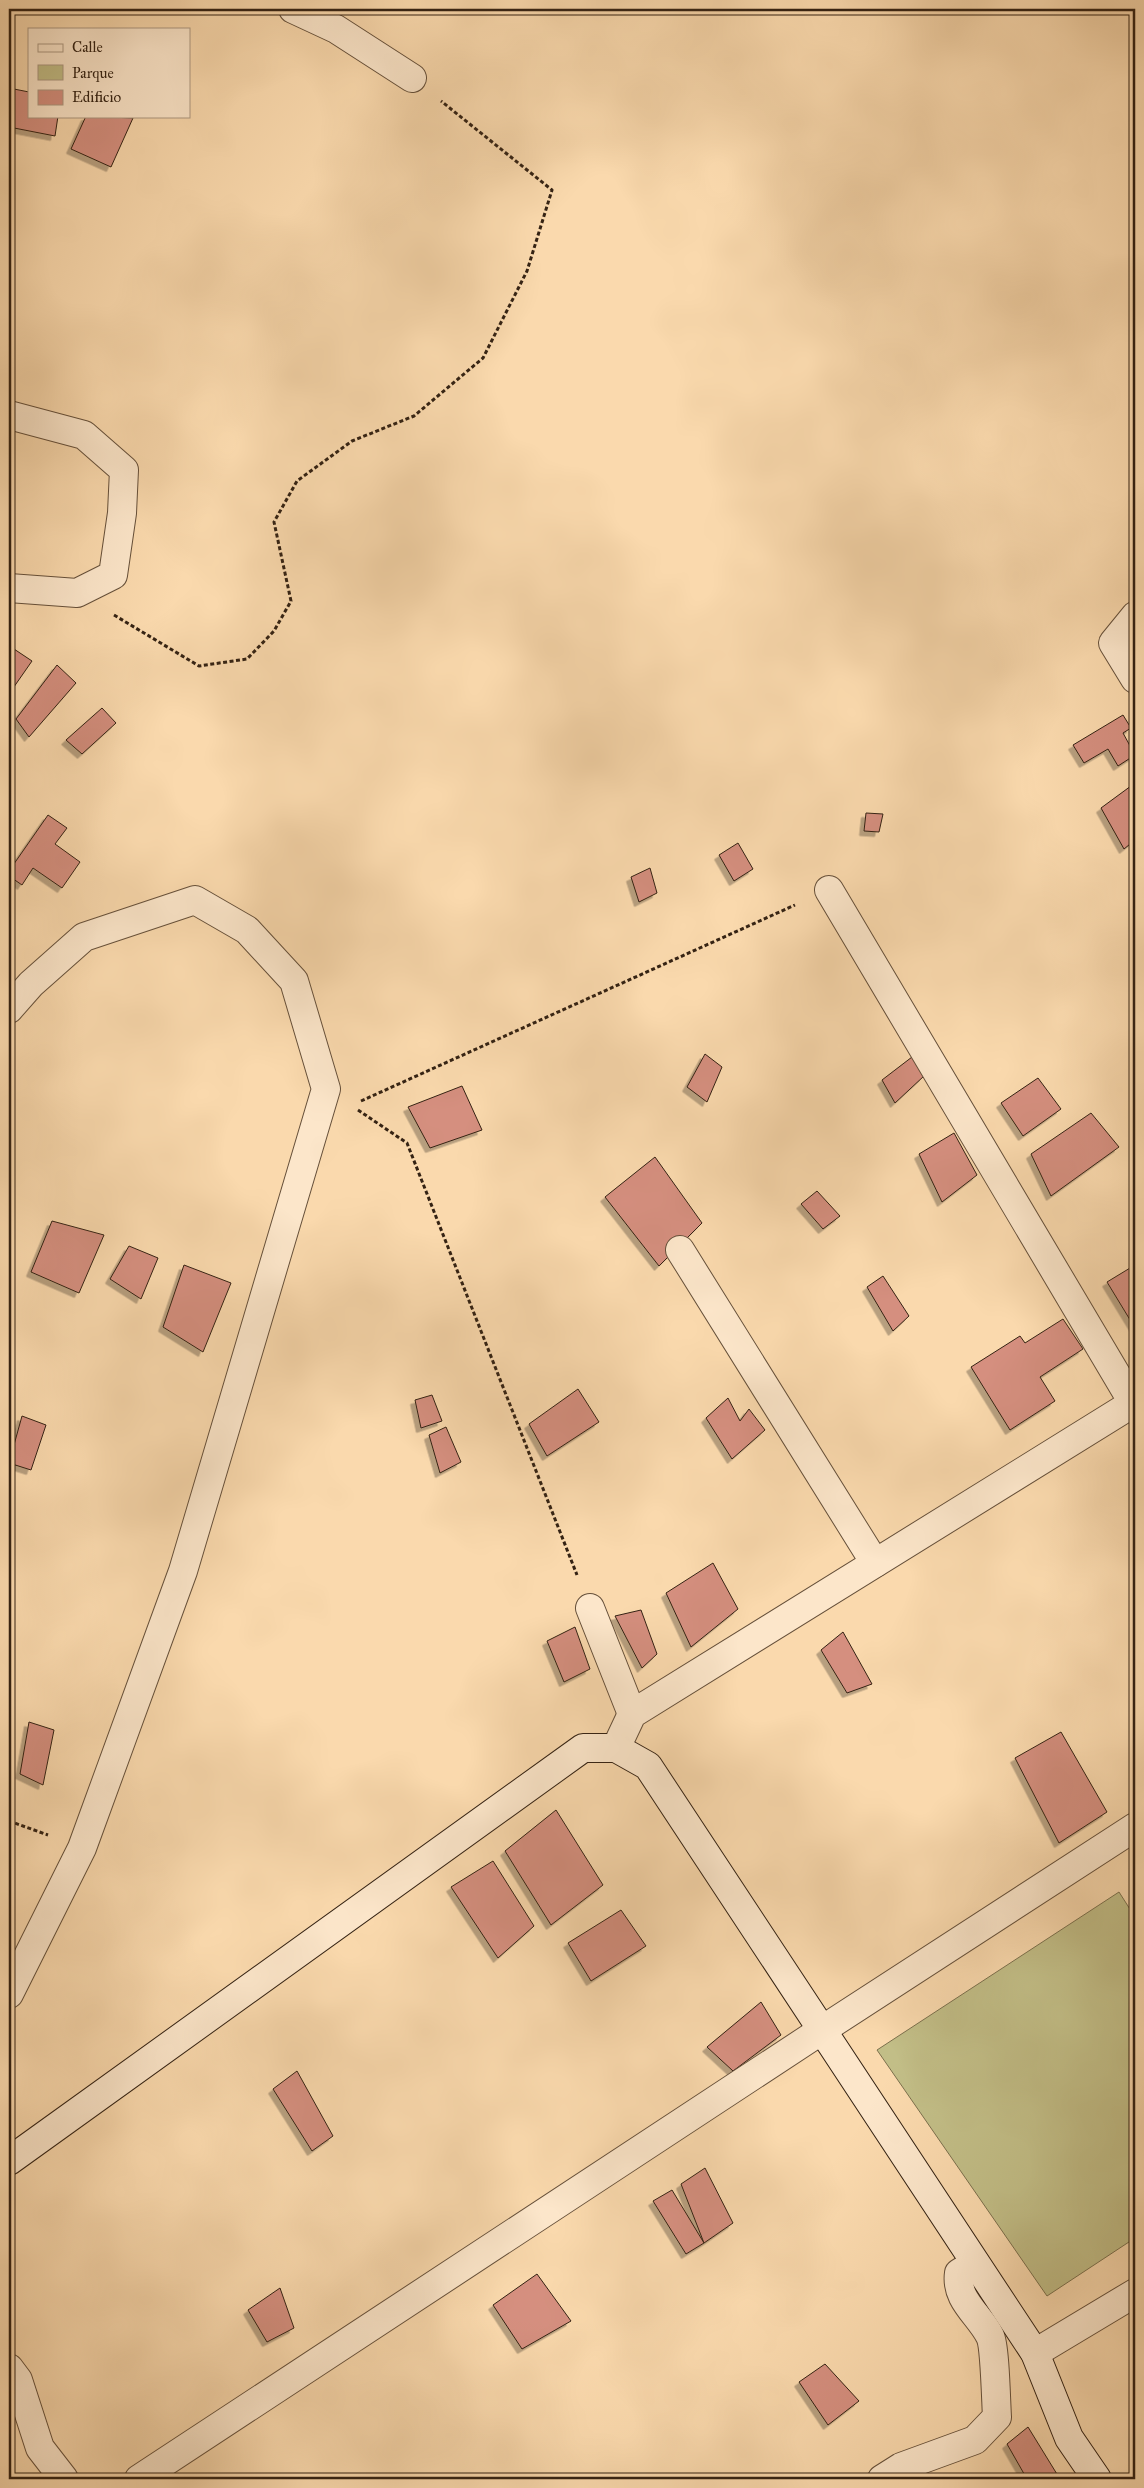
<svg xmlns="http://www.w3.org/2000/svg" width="1144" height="2488" font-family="'IM FELL Great Primer',serif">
	<defs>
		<filter id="shadow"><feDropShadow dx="-4.5" dy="4.5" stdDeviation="0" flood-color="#0004"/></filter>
	</defs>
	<rect width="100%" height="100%" fill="#fad9ad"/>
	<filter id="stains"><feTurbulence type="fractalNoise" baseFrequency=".004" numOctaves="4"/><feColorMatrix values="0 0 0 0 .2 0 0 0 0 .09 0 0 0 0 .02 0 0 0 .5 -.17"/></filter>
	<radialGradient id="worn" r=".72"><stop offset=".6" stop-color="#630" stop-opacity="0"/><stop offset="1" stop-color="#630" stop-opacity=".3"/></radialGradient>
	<path fill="#c2be87" stroke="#7b704d" d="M1119,1892L1135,1917V2238L1047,2296L877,2050Z"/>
	<g fill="#d58f7f" stroke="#342213" filter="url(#shadow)">
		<path d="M9,88L29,92V116H58L55,136L9,127Z"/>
		<path d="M86,116L133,118L111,167L71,149Z"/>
		<path d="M14,649L32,661L9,694V656Z"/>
		<path d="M57,665L76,683L29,737L16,719Z"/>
		<path d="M102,708L116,723L82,754L66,740Z"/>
		<path d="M1123,715L1131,728L1123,733L1135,755L1118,766L1108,749L1084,763L1073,745Z"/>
		<path d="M1135,783V840L1124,849L1101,808Z"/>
		<path d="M866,813L883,814L879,832L864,831Z"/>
		<path d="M48,815L67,828L55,844L80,862L62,888L33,868L22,885L9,876V871Z"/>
		<path d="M738,843L753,869L734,881L719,855Z"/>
		<path d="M650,868L657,893L639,902L631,877Z"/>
		<path d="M705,1054L722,1067L707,1102L687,1087Z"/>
		<path d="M912,1057L924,1076L895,1103L882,1080Z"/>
		<path d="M1038,1078L1061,1109L1023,1136L1001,1103Z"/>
		<path d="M462,1086L482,1130L430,1148L408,1107Z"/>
		<path d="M1091,1113L1119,1147L1051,1196L1031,1154Z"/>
		<path d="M954,1133L977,1175L942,1202L919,1154Z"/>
		<path d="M655,1157L702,1223L659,1266L605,1197Z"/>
		<path d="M817,1191L840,1216L823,1229L801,1204Z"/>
		<path d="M52,1221L104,1235L79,1293L31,1272Z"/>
		<path d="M129,1246L158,1258L141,1299L110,1279Z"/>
		<path d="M184,1265L231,1283L203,1352L163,1327Z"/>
		<path d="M1135,1265V1328L1107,1282Z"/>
		<path d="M883,1276L909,1316L893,1331L867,1287Z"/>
		<path d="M1063,1319L1083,1349L1040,1377L1055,1401L1010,1430L971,1367L1020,1336L1025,1343Z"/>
		<path d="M578,1389L599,1422L547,1456L529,1424Z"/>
		<path d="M432,1395L442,1421L421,1428L415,1400Z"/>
		<path d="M728,1398L740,1421L749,1409L765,1430L732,1459L706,1418Z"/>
		<path d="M22,1416L46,1425L31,1470L9,1463Z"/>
		<path d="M446,1427L461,1462L440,1473L429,1435Z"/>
		<path d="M713,1563L738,1609L691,1647L666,1593Z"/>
		<path d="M641,1610L657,1654L642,1668L615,1616Z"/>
		<path d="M575,1627L590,1669L564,1682L547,1641Z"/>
		<path d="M843,1632L872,1684L847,1693L821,1650Z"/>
		<path d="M29,1722L54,1730L43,1785L20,1774Z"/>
		<path d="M1061,1732L1107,1812L1059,1843L1015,1758Z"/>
		<path d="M556,1810L603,1885L551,1925L505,1851Z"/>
		<path d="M493,1861L534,1926L498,1958L451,1887Z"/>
		<path d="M621,1910L646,1946L591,1981L568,1943Z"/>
		<path d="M761,2002L781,2035L733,2071L707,2047Z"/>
		<path d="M297,2071L333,2136L312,2151L273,2089Z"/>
		<path d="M705,2168L733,2223L704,2243L681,2184Z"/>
		<path d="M672,2190L704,2243L686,2254L653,2201Z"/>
		<path d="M537,2274L571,2321L522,2349L493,2305Z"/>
		<path d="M280,2288L294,2328L267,2342L248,2310Z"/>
		<path d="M825,2364L859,2401L828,2425L799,2382Z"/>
		<path d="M1028,2427L1060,2479H1027L1007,2444Z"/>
	</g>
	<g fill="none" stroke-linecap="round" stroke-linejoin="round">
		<g stroke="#66503a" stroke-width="30">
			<g id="street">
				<path d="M293,9L336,29L412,78"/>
				<path d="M9,415L84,435L124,470L122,513L113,575L77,593L9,588"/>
				<path d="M1135,616L1113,643L1135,679"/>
				<path d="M829,890L1135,1406"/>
				<path d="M9,1009L31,984L84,937L195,900L247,930L294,981L326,1089L183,1571L82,1848L9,1994"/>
				<path d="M680,1250L875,1563"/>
				<path d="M590,1608L632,1714"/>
				<path d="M616,1748L632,1714L1135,1402"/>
				<path d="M1035,2353L1135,2293"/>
				<path d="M9,2368L18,2380L40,2448L64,2479"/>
				<path d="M139,2479L822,2030L1135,1827"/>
				<path d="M882,2479L901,2467L975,2440L997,2417C996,2402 995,2346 990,2336C979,2314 955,2300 959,2273L975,2263"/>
			</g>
		</g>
		<g stroke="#342213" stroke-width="30">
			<path id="secondary" d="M9,2161L583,1748H616L648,1766L1035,2353L1069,2438L1097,2479"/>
		</g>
		<g stroke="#342213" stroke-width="3" stroke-dasharray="4 2.5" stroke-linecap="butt">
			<path d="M114,615L199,666L247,659L274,631L291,601L274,522L297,481L352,441L414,416L483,358L527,271L552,190L441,101"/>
			<path d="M361,1101L795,905"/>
			<path d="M358,1110L407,1143L577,1575"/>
			<path d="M9,1821L48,1835"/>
		</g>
		<use href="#street" stroke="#fce6ca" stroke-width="28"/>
		<use href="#secondary" stroke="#fce6ca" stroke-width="28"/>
	</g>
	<rect width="1144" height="2488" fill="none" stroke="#fad9ad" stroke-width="30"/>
	<rect x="10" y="10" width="1124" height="2468" fill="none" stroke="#342213" stroke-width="2.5"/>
	<rect x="15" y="15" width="1114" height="2458" fill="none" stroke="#342213"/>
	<rect x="28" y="28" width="162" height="90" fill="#fce6ca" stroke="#ac9881"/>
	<rect x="38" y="44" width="25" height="8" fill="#fce6ca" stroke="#ac9881"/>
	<text x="72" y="52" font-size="15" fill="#342213">Calle</text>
	<rect x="38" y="65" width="25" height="15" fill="#c2be87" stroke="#ac9881"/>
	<text x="72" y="78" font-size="15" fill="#342213">Parque</text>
	<rect x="38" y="90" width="25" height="15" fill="#d58f7f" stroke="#ac9881"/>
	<text x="72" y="102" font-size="15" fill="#342213">Edificio</text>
	<rect width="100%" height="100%" filter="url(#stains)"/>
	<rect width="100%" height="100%" fill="url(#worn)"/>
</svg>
